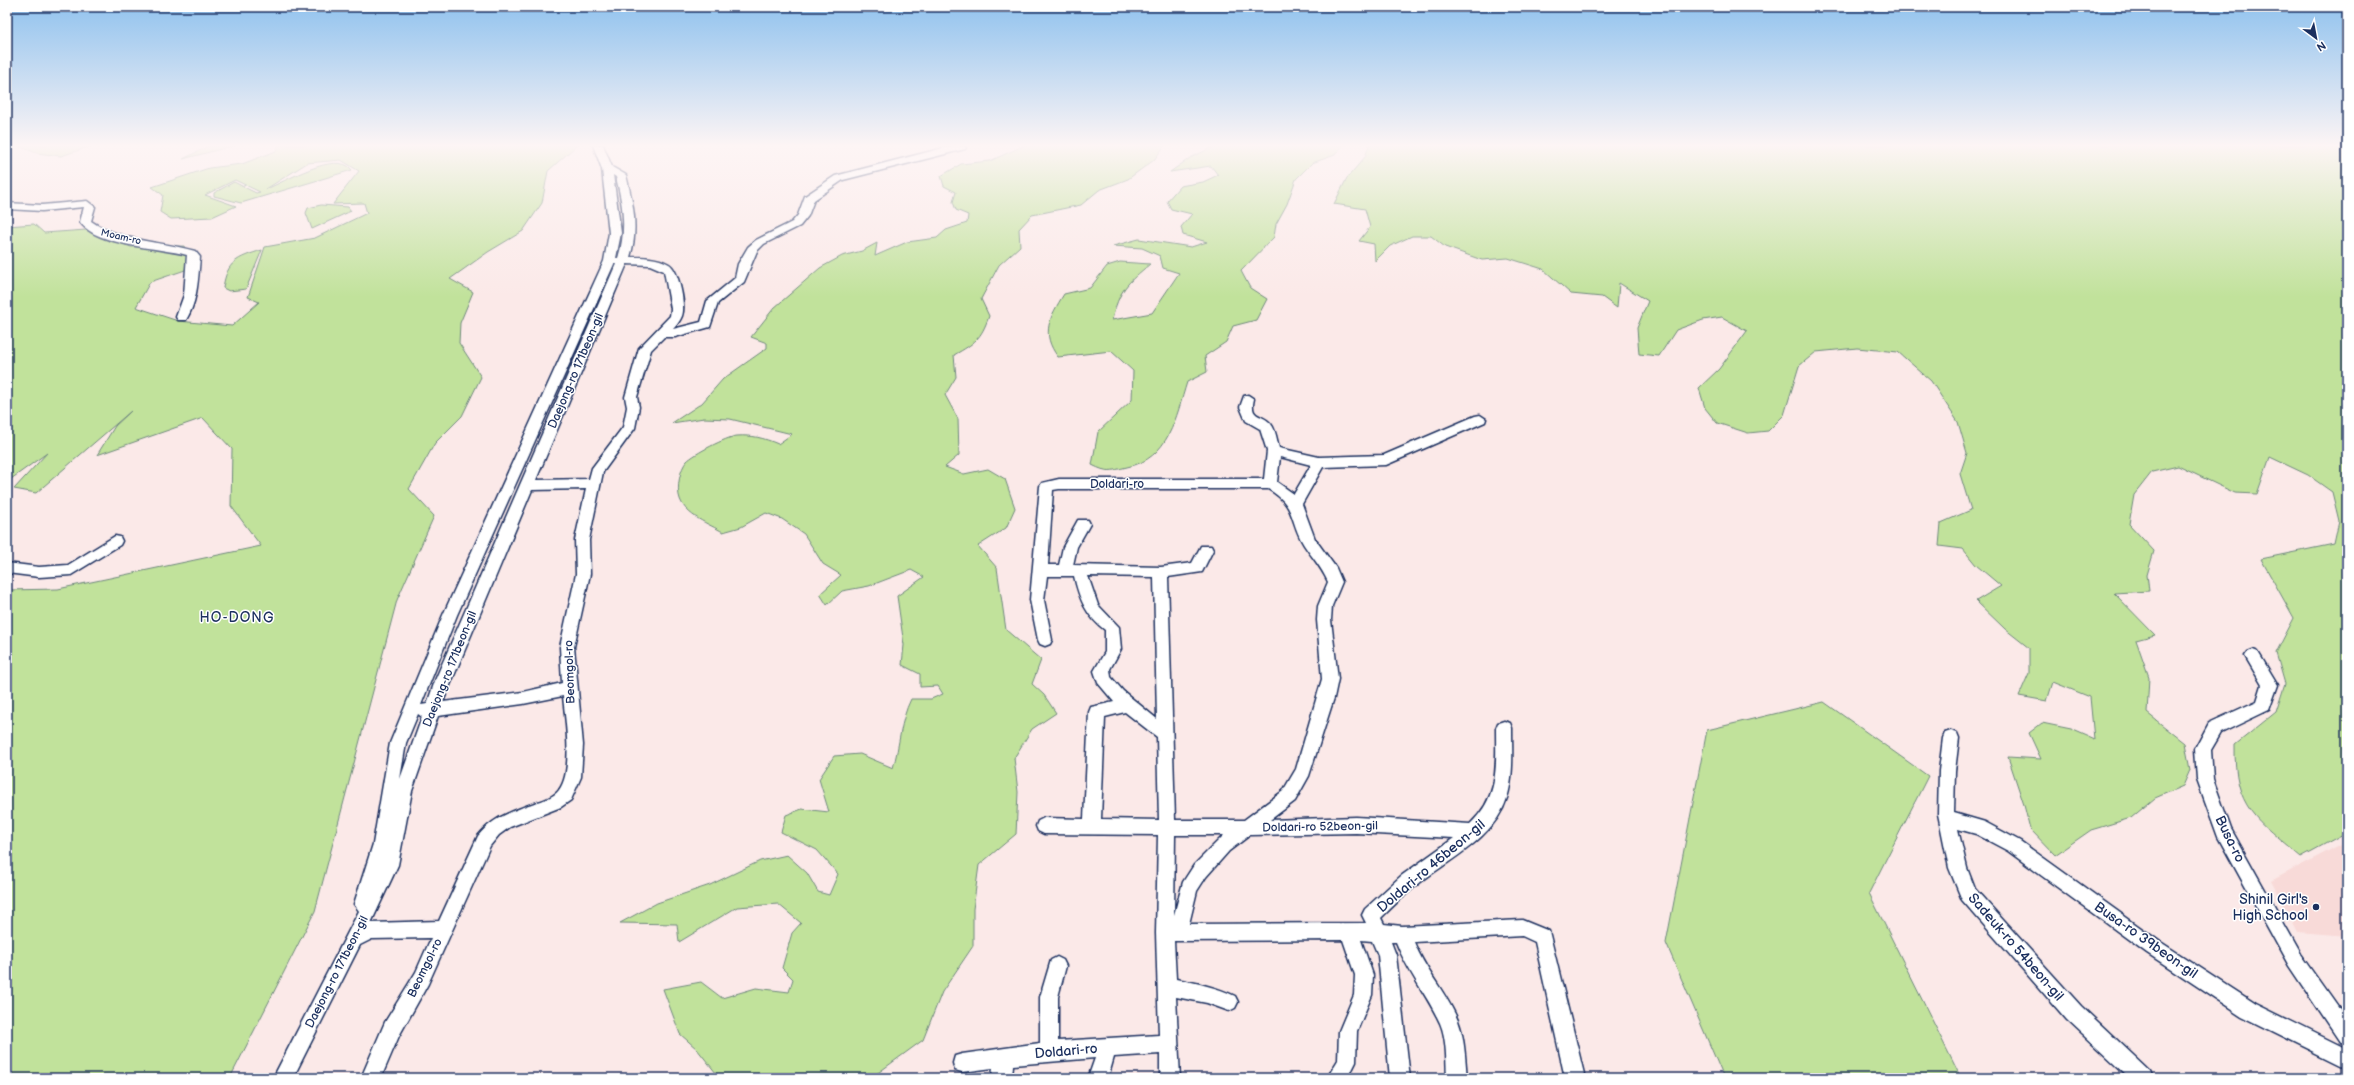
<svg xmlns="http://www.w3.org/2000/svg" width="2354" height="1085" font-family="'Balsamiq Sans',sans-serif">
	<rect width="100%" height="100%" fill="#fbe9e8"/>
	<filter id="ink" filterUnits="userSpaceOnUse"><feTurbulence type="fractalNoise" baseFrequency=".025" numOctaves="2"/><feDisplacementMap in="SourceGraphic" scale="8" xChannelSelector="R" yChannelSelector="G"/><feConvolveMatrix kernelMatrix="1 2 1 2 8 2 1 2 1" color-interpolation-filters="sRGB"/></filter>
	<g filter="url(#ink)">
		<path fill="#f8dad8" d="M2347,841V936L2298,932L2271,881Z"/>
		<g fill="#c1e29b" stroke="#6e887c">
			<path d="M7,145H95L61,156L37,153L21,147Z"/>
			<path d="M211,145H236L183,159Z"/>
			<path d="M278,145H577L548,171L542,203L523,231L488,252L450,279L473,292L460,323L459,343L481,377L462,416L435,443L409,489L434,516L397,600L315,911L230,1078H7V590L58,589L261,546L231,506L232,449L203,418L97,455L115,426L131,411L36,493L14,489L47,453L11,479L7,475V226L34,224L44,233L86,230L131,247L184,246L194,267L150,282L136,307L178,321L232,326L259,302L248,297L265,247L315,238L367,213L364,203L333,204L359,171L341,160L307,163L266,189C283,183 337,149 352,170L241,203L214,196V193L234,182L256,193L260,192L235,180L205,195L236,206L212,217L171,219L160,212L163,195L152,187L209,168L242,164L276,151Z"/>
			<path d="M1025,145H1165L1154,160L1128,179L1099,190L1081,205L1032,215L1019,229L1020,246L999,265L981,299L989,316C981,339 975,343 954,355L956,377L945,395L958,419L959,455L945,467L964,474L988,469L1005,479L1015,508L1006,528L978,546L997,568L1006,630L1041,660L1032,684L1044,695L1056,713L1032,729L1014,758L1018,792L1016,834L979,865L973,909V946L942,992L923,1040L871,1078H703L716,1073L697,1049L680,1034L663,989L701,982L722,998L756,988L789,992L793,979L782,968L792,933L801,923L778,904L737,907L679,942L677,924L620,923L657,903L710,885L760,861L787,855L807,873L818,892L829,895L838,874L817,850L781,832L786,815L802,809L829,812L819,779L834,756L860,754L893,768C900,745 900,721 911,699H931L943,694L938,686L920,687V674L902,665L904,645L897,596L924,577L911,570L869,586L842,591L827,605L820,594L841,575L823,564L804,534L782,519L766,513L741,527L723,532C709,524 686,516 680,499C676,489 680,468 687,461C694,454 726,437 737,436C752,435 764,438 778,444L792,434L730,419L704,418L672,423L702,403L723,379L767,348V343L751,337L774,308L820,268L842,256L862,251L877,243L875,256L907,242L937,238L946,230L967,223L968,215L956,210L953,202L956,192L944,186L941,176L961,164L990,161Z"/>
			<path d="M1217,145H1343L1335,155L1312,163L1296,179L1287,204L1276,224L1274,237L1241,271L1250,288L1267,299L1256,320L1233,326L1226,342L1205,356L1207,372L1187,382C1176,417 1169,459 1127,467C1110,471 1108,473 1092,465L1098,432L1132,400L1133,371L1111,351L1058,357C1040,333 1050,317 1064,294L1090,288L1107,266L1120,262L1150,264C1127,283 1119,290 1112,320L1152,313L1179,273L1163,268L1160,256L1142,248L1113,246L1139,239L1191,247L1207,242L1183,235L1181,227L1192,214L1171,209L1167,201L1180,186L1203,182L1218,175L1211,166L1170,172L1190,158Z"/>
			<path d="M1369,145H2347V832L2301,857C2256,819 2234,809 2235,745L2276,712L2285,684L2276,653L2294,618L2261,559L2334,544L2339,521L2332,492L2308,475L2270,457L2257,494L2235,493L2178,466L2152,472L2134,495L2129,524L2154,551L2147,575L2149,591L2114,593L2155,635L2136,640L2149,677L2147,713L2185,743L2190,770L2183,786L2155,798L2131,818L2091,830L2055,855L2030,829L2024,805L2008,757L2041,759L2029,733L2042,723L2071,729L2094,739L2090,697L2053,682L2047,701L2019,696L2029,673V648L2005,629L1976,601L2001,586L1976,565L1963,549L1939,546L1941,523L1971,510L1960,474L1967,453L1958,422L1931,381L1898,352L1857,348L1816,352L1799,366L1784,415L1768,431L1748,433L1717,423L1705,408L1699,388L1719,369L1747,331L1722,317L1703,320L1676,330L1659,356L1639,354L1637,328L1648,301L1619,283L1617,308L1602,297L1571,294L1543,269L1508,258L1482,260L1445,247L1431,236H1412L1390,246L1375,261L1374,244L1359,241L1370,227L1365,209L1334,204L1347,178L1365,157Z"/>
			<path d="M321,205L348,207L351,211L312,229L306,213L308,208Z"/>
			<path d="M262,250L246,289L229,291L223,288C227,261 237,258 262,250Z"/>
			<path d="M1824,702L1928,776L1869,893L1961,1078H1724L1666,943L1707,730Z"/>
		</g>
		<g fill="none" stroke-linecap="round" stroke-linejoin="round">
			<g stroke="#1b2f5e" stroke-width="3">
				<g id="street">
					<path d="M593,145H603L612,167L626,175C633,203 639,229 630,257C642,257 658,257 669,264C679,270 686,306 682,316C680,321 676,326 673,329L701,322L707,301L735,278L738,264L748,247L756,240L792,222L798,215L805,196L835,176L955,145L966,147L965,149L843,180L814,200L808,216L800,226L764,244L757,251L744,282L718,303L710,327L675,337H664L651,350L637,397L639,407L635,428L603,472L589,540L590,574L574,647L583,745L581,777L571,800L561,807L510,827L499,835L490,846L428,984L399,1036L381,1078H361L385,1022L416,972L431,938L372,939L360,945L293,1078H273L359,911L354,904L373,844L390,743L443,615L604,261L609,233L602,169ZM613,175L616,177C623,205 627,230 618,258H616L621,233ZM614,264H616L436,678L427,704L421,705L457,615ZM627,264L650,265L664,271L671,309L670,316L639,348L625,397L627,407L623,427L592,468L589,479L536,480ZM586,489L575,540L576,574L560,647L562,683L523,692L443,702L532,490ZM563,696C565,719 574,770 559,790C552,800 532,803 521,808C503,815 490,821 478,836L439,921L371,923L398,865L412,791L438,716L523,704ZM418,714L422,717L400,779L406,743Z"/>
					<path d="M87,201L95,207L91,221C121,242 161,241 195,251L200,257C198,278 198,301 186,320H178L176,317L184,295L187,255C159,247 98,247 80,222L84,207L42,211L7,209V203L42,205Z"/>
					<path d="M1248,395L1254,399C1249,419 1262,413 1271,424C1276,430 1277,441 1279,448L1319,457L1384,455L1475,416L1480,415L1486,419L1485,422L1386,465L1323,467L1302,504L1315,539L1336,568L1342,582L1332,606L1331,620L1338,679L1334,698L1309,776L1295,801L1270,820L1356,817L1470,824C1500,796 1496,766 1496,728L1498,723L1504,721L1510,723L1512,728C1512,750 1514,776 1507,798C1495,837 1452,858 1422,881C1407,892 1394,905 1381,918L1384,924L1402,926L1522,920L1549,931L1585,1078H1565L1535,942L1522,936L1414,942C1424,968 1443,989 1455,1014C1465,1033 1465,1058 1467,1078H1447C1446,1061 1447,1039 1440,1023C1427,995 1407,971 1396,942H1391L1396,955L1410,1078H1390L1378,955L1372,941L1361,940L1373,975L1372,995L1357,1031L1356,1062L1348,1078H1327L1338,1060L1339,1031L1354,995L1355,975L1343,940L1174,941L1176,979C1197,983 1216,987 1235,996L1238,1002L1235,1008L1229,1011L1207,1003L1176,997L1180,1078H1160V1054L1114,1057L1108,1078H1088L1095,1058L1013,1065L1012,1078H992L993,1068L962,1072L955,1070L953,1063L955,1056L962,1054L1040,1043V997L1051,960L1057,957L1063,960L1066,966L1058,997V1041L1159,1035L1156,933L1158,835L1044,834L1038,831L1036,826L1038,821L1044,818L1084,819L1089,712L1091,707L1114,702L1098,683L1094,671L1105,652V630C1086,616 1079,598 1074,576H1047L1044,600L1052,640L1050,644L1045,646L1040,644L1038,640L1030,600L1040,486L1042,483L1059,479H1264L1267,451L1260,429L1246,421L1240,407L1244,396ZM1280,457L1311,465L1294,494L1277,482ZM1059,489H1268C1297,506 1289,521 1304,545C1312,557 1322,568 1328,582L1318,606L1317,620L1322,679L1296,769L1283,791L1244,820H1175L1168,577L1202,572L1213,550L1211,546H1201L1192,563L1161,567L1073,565L1077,547L1090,524L1088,520H1078L1063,547L1059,565H1048L1053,490ZM1088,576L1154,577L1157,719L1123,691L1111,677L1110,669L1121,649L1119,627L1098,605ZM1125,712L1157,737L1159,820L1101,819L1105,717ZM1356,833L1454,838L1401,876L1365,909L1362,915L1366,923L1189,924L1197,891L1206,877L1229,851L1250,835ZM1175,835H1224L1194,865L1183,882L1174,915Z"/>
					<path d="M115,536L120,537L122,541L120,545L71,575L39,577L7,573V563L39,567L68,565Z"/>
					<path d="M2253,650L2258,652L2278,685L2269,710L2221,733L2211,750L2213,779L2231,829L2301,954L2347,1019V1044L2340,1042L2289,966L2218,837L2197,779L2195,749L2209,723L2257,701L2262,685L2245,656L2248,652Z"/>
					<path d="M1951,731L1957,733L1959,738L1955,771L1954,813L1985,822L2020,841L2159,941L2256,1004L2347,1049V1068L2242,1016L2147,953L2008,851L1976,834L1958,829L1967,868L1975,889L2081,1006L2150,1071L2153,1078H2129L2067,1020L1962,900L1949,868L1938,814L1939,771L1943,738L1945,733Z"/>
				</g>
			</g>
			<use href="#street" fill="#fff" fill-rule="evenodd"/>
		</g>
	</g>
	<linearGradient id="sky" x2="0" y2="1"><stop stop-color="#90c2ee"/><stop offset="0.49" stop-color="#fdf5f5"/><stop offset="1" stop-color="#fdf5f5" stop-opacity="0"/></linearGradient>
	<rect width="2354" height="297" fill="url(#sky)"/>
	<circle fill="#1b2f5e" stroke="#fff" stroke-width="1.5" cx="2316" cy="907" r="4"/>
	<g text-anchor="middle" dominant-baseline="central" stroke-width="3" stroke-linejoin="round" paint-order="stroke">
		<g font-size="10" fill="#1b2f5e" stroke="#fff">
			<text transform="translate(121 237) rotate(13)">Moam-ro</text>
		</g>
		<g font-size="12" fill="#1b2f5e" stroke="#fff">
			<text transform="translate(576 371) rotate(-67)">Daejong-ro 171beon-gil</text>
			<text x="1117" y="484">Doldari-ro</text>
			<text transform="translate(450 669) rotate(-68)">Daejong-ro 171beon-gil</text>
			<text transform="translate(570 672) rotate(-92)">Beomgol-ro</text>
			<text transform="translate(1320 827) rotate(-1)">Doldari-ro 52beon-gil</text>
			<text transform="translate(425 968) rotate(-64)">Beomgol-ro</text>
			<text transform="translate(337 972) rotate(-63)">Daejong-ro 171beon-gil</text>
		</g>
		<g font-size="14" letter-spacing="1" fill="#1b2f5e" stroke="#fff">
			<text x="237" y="617">HO-DONG</text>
		</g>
		<g font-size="14" fill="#1b2f5e" stroke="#fff">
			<text transform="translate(2230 839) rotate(64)">Busa-ro</text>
			<text transform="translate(1431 866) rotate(-40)">Doldari-ro 46beon-gil</text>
			<text transform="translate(2146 940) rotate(35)">Busa-ro 39beon-gil</text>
			<text transform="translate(2016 947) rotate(49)">Sadeuk-ro 54beon-gil</text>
			<text transform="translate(1066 1051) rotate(-5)">Doldari-ro</text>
		</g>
		<g font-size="14" fill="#1b2f5e" stroke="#fff" text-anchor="end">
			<text x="2308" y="899">Shinil Girl's<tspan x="2308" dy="16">High School</tspan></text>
		</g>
	</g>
	<rect width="2354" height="1085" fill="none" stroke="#fff" stroke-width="24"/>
	<rect x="12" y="12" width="2330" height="1061" fill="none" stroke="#1b2f5e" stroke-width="1.5" filter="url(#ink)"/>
	<g transform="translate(2316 38) rotate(148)" stroke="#ffffff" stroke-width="3" paint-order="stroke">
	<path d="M0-3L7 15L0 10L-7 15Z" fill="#1b2f5e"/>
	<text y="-6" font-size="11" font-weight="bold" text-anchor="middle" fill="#1b2f5e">N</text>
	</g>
</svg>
